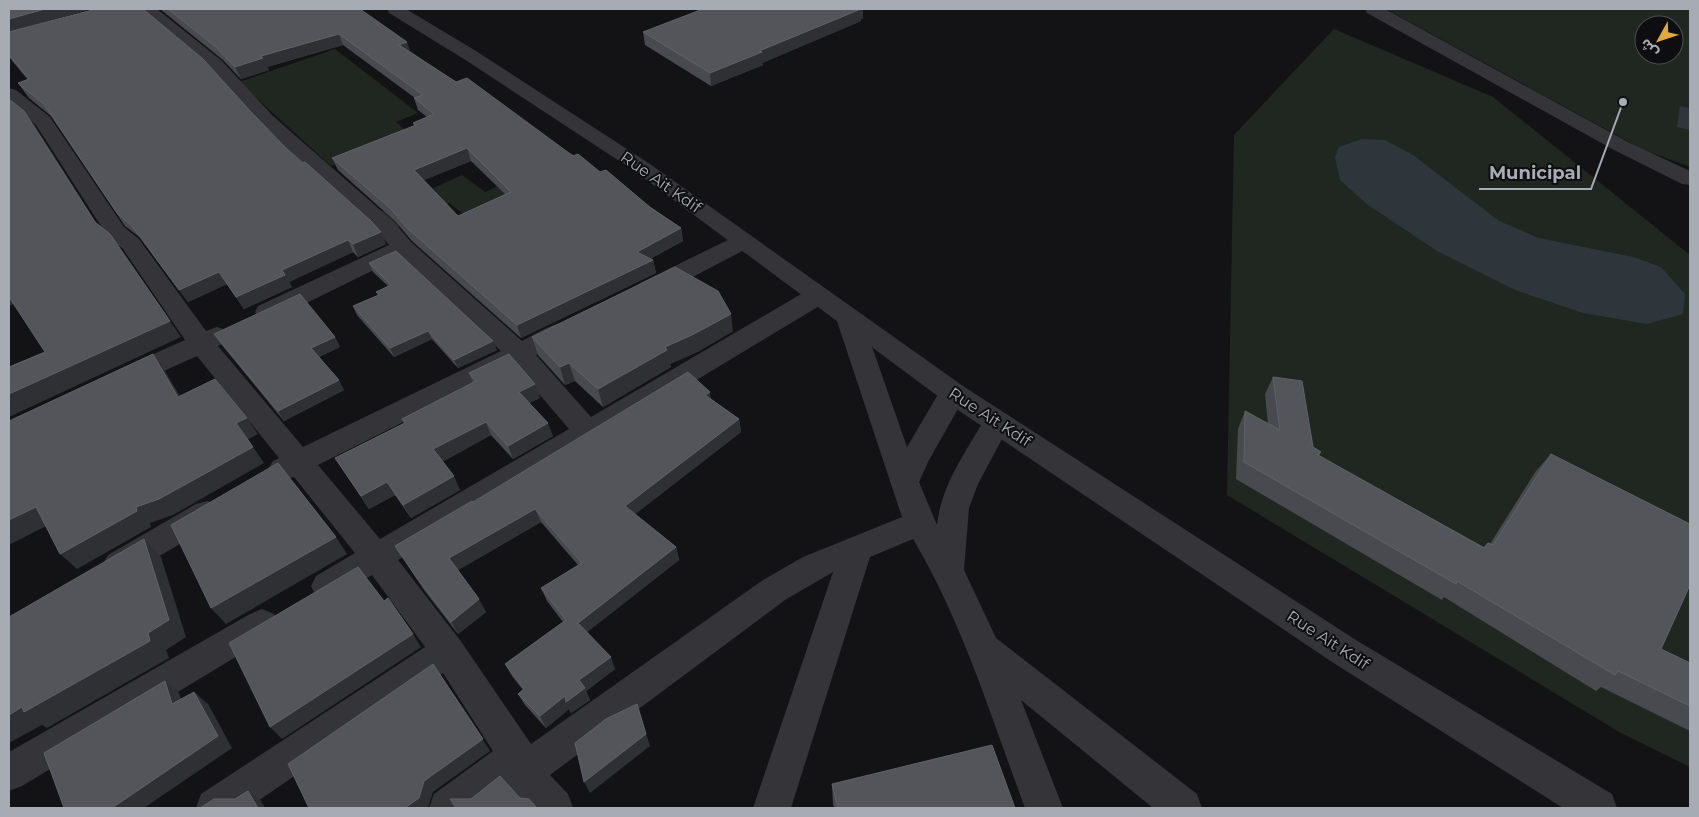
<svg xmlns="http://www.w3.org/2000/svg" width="1699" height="817" font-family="Montserrat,'Noto Sans Arabic',sans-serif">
	<rect width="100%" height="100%" fill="#131315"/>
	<g fill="#202721" fill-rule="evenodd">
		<path d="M1386,9H1690V167L1642,149ZM1644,25H1674V55H1644Z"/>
		<path d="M1334,29L1493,97L1690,255V767L1621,733L1227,495L1234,135Z"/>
		<path d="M335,49L418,113L396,122L410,134L331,166L239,82Z"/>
		<path d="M462,175L485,192L507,182L524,194L471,220L449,203L395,228L378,213Z"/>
	</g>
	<g fill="#2e363c">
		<path d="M1680,106L1690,108V130L1677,127Z"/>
		<path d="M1362,139L1385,140L1413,155L1499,221L1539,238L1633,257L1661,267L1685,294L1683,314L1647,324L1583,313L1515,290L1437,251L1368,205L1340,180L1335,157L1339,147Z"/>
	</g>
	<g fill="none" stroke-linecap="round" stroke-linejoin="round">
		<g fill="#353539" fill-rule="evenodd">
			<path d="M139,9H157L222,61L273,116L394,222L411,242L522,341C538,333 558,318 577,323L581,329L577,335L536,355L591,417L808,290L817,288L826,290L829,296L826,302L398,560L460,640L531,744L763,580L803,557L902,517L836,318L840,312L849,310L858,312L862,318L907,447L943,386L953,383L963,386L967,393L929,460L919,482L937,525C941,485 967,450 987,415L997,412L1007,415L1011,422L978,484L969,508L964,570L996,638L1197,794L1202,808H1153L1021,700L1063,808H1025C991,717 963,623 913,539L870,557L791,808H753L833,572L785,600L550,775L568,794L573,808H529L508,785L478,808H429L434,794L493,751L443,673L248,808H196L201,794L425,647L372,575L338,596L327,600L316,596L311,586L316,576L355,553L294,477L283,480L273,477L268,469L273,461L279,458L197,356L133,385L124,387L115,385L111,378L115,371L185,340L123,249L108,237L36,125L9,103V88L16,90L50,117L124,227L139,239L206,331L217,327L226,330L230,336L226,342L218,346L303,447L501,351L400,257L276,318L267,320L258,318L255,312L258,306L389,245L378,232L259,124L210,69ZM515,366L569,429L380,539L318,465Z"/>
			<path d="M1365,9H1385L1628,142L1690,171V185L1682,184L1614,150L1367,13Z"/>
			<path d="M744,234L752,236L755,241L752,246L658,295L649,297L640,295L637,289L640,283L736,236Z"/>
			<path d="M207,501L218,504L222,513L218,522L130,573L119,577L108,573L103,564L108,555L196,504Z"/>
			<path d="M262,609L274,614L279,624L274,634L22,786L9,791V752L250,614Z"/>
		</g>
		<path fill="#353539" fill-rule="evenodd" d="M387,9H406L476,51L650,164L963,386L1356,640L1612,794L1617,808H1563L1332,662L943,400L636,172L464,59L389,13Z"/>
	</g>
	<g fill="#494a50" fill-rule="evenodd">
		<path d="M9,9H90L16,30L252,113L286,148L386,244L358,257L353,252L289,282L292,287L244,309L227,284L188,302L141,238L125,226L51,116L29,98L18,83L28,80L9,57Z"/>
		<path d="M160,9H360L411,52L456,82L600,172L681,228L683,241L650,259L653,260L656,273L521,338L412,241L395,221L338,170L332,158L414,126L413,123L427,117L418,110L414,98H415L343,45L267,67L269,70L241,79L223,60ZM471,161L505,194L458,216L424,180Z"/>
		<path d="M703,9H863V19H861V21L762,63L763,65L711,86L645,45L643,32Z"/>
		<path d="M369,263L497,350L458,368L432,339L394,357L357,315L353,306L378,295L376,292L388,286L373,272Z"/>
		<path d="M733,331L697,352L670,364L671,367L603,407L575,381L565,385L538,355L532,337Z"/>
		<path d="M214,334L335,337L340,347L319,357L344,390L284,421L221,344Z"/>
		<path d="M469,373L535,384L540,398L529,403L553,436L513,459L491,435L442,462L460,490L411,518L395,495L369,509L335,458L404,423L402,419L473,383Z"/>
		<path d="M1273,377L1313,447L1321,452L1319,456L1484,547L1488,543L1490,544L1536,471L1551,454L1661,649L1690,663V731L1601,687L1596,691L1444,597L1442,600L1236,479L1238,429L1245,411L1268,424L1265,394Z"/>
		<path d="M711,399L739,419L741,432L635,514L676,547L679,560L587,632L615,669L586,691L590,700L571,713L569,709L546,728L525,705L518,694L523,690L512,676L505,664L563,622L547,601L541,588L578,565L541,522L458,570L486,612L458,634L424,590L395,546L473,502Z"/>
		<path d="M832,784L1015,808H834L833,804Z"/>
	</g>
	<g fill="#2f3034">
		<path d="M45,9H90L9,32V19Z"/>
		<path d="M860,9H863V19H861V21L762,63L763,65L711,86L710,73L759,51Z"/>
		<path d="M339,34L343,45L267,67L269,70L241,79L235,67L261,56Z"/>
		<path d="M407,42L411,53L399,45Z"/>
		<path d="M24,111L35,126L106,238L95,222Z"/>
		<path d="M467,148L471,161L419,182L414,170Z"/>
		<path d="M681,228L683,241L640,264L637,252Z"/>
		<path d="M381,232L386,244L358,257L353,244Z"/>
		<path d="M110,234L181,337L9,417V394L170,321Z"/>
		<path d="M348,240L353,252L289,282L292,287L244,309L236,297L282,270Z"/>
		<path d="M653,260L656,273L521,338L517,325Z"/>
		<path d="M219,272L227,284L188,302L179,290Z"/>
		<path d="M9,295L16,303L9,306Z"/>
		<path d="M731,314L733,331L697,352L670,364L671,367L603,407L598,389L665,347Z"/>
		<path d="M428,331L432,339L394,357L390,348Z"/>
		<path d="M335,337L340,347L317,358L311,348Z"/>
		<path d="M493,341L497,350L458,368L454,360Z"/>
		<path d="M153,354L165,371L190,413L178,397Z"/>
		<path d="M569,363L575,381L565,385L560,367Z"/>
		<path d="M339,380L344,390L284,421L278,411Z"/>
		<path d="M535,384L540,398L524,405L519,392Z"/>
		<path d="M710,392L712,405L705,395Z"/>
		<path d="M247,418L258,434L247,440L236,423Z"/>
		<path d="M739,419L741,432L629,519L625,506Z"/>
		<path d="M486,422L491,435L440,463L433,449Z"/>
		<path d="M548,423L553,436L513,459L508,446Z"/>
		<path d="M253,447L264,463L173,515L150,523L151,527L77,569L60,554L136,507Z"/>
		<path d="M454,476L460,490L411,518L403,505Z"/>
		<path d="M387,482L395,495L369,509L361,496Z"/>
		<path d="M36,507L52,523L9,545V520Z"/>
		<path d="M535,509L541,522L456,571L449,558Z"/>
		<path d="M336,537L347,554L226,624L211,608Z"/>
		<path d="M144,539L161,557L186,637L166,650L169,658L47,728L42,725L9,743V715L148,633Z"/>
		<path d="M676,547L679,560L583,635L578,623Z"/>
		<path d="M479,599L486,612L458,634L451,622Z"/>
		<path d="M413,634L421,647L282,739L270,727Z"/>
		<path d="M611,657L615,669L586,691L590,700L571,713L569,709L546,728L540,716L579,680Z"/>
		<path d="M433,664L490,751L433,792L428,808H405Z"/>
		<path d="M165,681L179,693L186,716L172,704Z"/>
		<path d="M194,692L208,704L232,748L144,808H112Z"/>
		<path d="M637,704L650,746L590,793L584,782Z"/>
		<path d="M248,791L261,801L265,808H258Z"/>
	</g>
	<g fill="#53555a" stroke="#606268" fill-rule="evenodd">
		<path d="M9,9H45L9,19Z"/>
		<path d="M96,9H143L203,59L252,113L286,148L303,163L305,162L371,221L381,232L353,244L348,240L282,270L285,275L236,297L219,272L179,290L132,226L117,213L44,104L21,86L18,83L29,79L9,55V32Z"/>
		<path d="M168,9H360L407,42L399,45L456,82L467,78L573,156L578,154L600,172L606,170L651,208L681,228L637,252L653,260L517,325L407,228L390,208L332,158L416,125L413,123L434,114L414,98L423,95L339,34L261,56L263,58L235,67L217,48ZM467,148L511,192L458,216L414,170Z"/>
		<path d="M703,9H861L759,51L762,52L710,73L643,32Z"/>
		<path d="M9,99L24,111L95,222L110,234L170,321L9,394V367L45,352L9,297Z"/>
		<path d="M396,251L493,341L454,360L428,331L390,348L353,306L379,295L376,292L391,285L369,263Z"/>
		<path d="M675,267L718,291L731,314L694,334L665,347L667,350L598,389L569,363L560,367L532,337Z"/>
		<path d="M300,294L335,337L311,348L339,380L278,411L214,334Z"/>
		<path d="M153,354L178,397L215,379L247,418L236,423L253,447L159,499L136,507L137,511L60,554L36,507L9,520V421Z"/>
		<path d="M509,354L535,384L519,392L548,423L508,446L486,422L433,449L454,476L403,505L387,482L361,496L335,458L405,423L402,419L476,381L469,373Z"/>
		<path d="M688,372L710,392L705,395L739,419L625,506L676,547L578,623L611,657L579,680L585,688L566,702L565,696L540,716L518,694L524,689L505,664L566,620L541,588L582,563L535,509L449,558L479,599L451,622L416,577L395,546L472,501L473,502Z"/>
		<path d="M1273,377L1302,381L1313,447L1321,452L1318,455L1484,548L1488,543L1493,545L1551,454L1690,524V585L1661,649L1690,663V706L1618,671L1615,675L1457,581L1456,584L1244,462L1245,411L1280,430Z"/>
		<path d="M278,463L336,537L211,608L171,525Z"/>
		<path d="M144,539L169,620L148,633L150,641L24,712L22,707L9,715V617Z"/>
		<path d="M358,567L384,601L388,598L413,634L270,727L229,643Z"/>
		<path d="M433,664L483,739L424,781L419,798L405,808H309L288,764Z"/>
		<path d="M165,681L172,704L194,692L218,736L112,808H64L44,753Z"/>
		<path d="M637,704L646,734L584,782L575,743L606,719Z"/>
		<path d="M992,745L1015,808H838L832,784Z"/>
		<path d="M500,776L520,798L529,799L537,808H456L450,799H471Z"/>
		<path d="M248,791L258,808H200L214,799H235Z"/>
	</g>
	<g text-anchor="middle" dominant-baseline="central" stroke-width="4" stroke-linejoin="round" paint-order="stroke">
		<g font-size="16" fill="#a6abb4" stroke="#0e0e10">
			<text transform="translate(661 182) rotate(35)">Rue Ait Kdif</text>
			<text transform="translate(990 417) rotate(33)">Rue Ait Kdif</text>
			<text transform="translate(1328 640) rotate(33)">Rue Ait Kdif</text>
		</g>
	</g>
	<path fill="none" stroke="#a6abb4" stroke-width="2" d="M1623 102L1591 189H1479"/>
	<circle fill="#a6abb4" stroke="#0e0e10" stroke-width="2" cx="1623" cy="102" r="5"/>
	<g font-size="18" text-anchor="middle" font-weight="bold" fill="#a6abb4" stroke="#0e0e10" stroke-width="4" stroke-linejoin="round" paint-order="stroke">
		<text x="1535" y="179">Municipal</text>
	</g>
	<rect width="1699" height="817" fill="none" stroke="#a6abb4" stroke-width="20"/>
	<g transform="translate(1659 40) rotate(230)"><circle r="24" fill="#0e0e10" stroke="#4b4d52"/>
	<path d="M0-4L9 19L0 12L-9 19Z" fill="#dfa841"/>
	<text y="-8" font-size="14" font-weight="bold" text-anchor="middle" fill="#a6abb4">ش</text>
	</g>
</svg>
